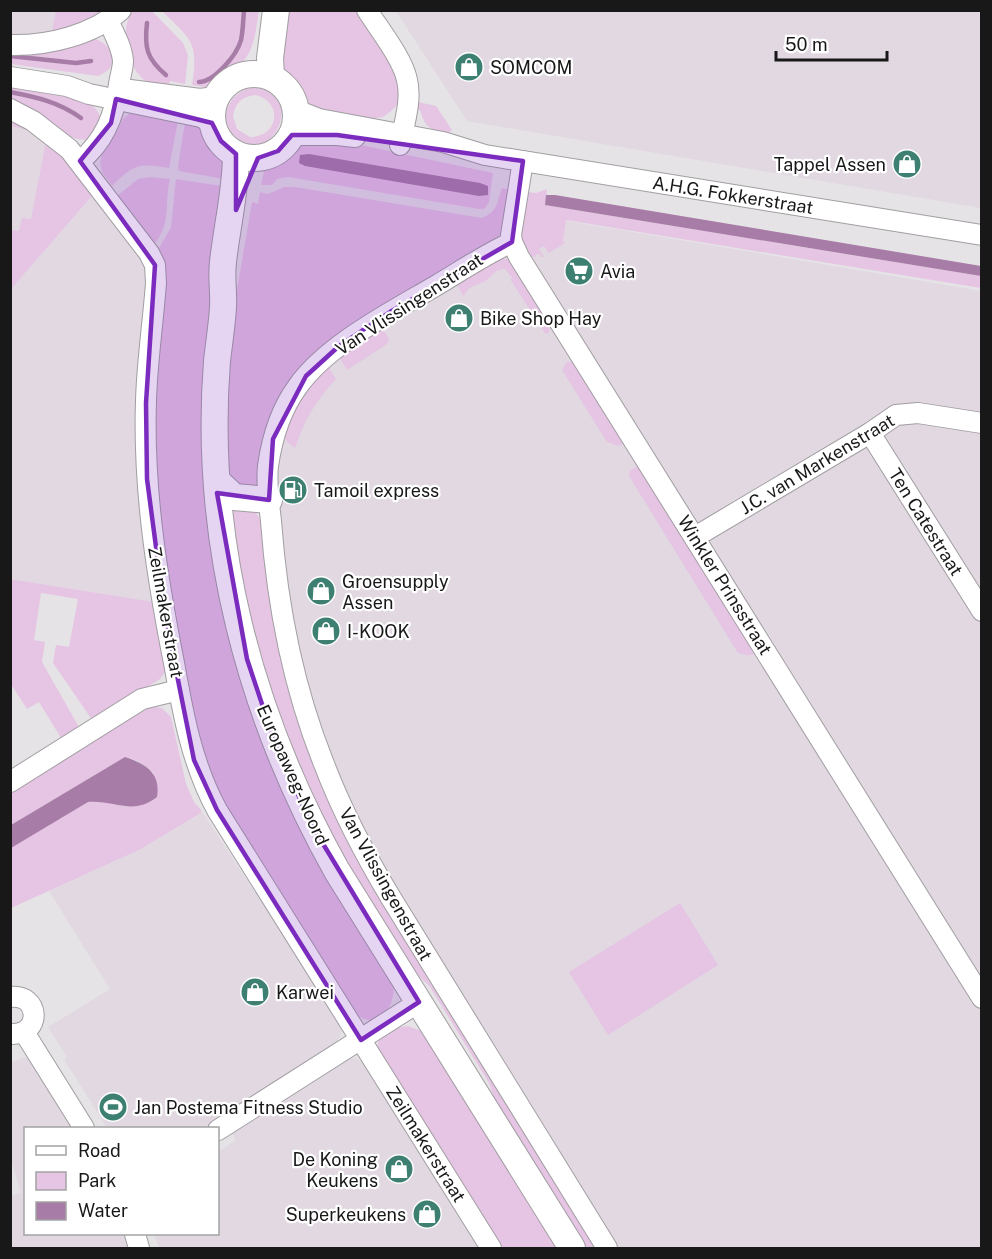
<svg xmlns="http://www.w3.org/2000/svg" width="992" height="1259" font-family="'Public Sans',sans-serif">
	<rect width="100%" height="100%" fill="#e6e3e6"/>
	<g fill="#e1d8e1">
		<path d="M10,11H85L54,37L11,41Z"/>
		<path d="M396,11H981V208L467,121Z"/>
		<path d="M10,119L48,140L32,221L20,232L11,231Z"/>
		<path d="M95,194L146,265L154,602L11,579V289Z"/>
		<path d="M550,218L981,291V1248H607L391,898L298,687L268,478L306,376Z"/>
		<path d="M201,810L340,1022L341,1035L333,1047L202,1128H107L64,1059L67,1057L48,1027L110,989L49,891L139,850L200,814Z"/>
		<path d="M29,1056L75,1128H26V1234H125L130,1248H11V1196L21,1193L11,1160V1062Z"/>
		<path d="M351,1058L359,1060L365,1064L481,1248H159L154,1234H218V1152L236,1140L230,1130L344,1060Z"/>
	</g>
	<g fill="#e5c4e4" fill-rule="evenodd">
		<path d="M56,11H106L73,27L52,32Z"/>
		<path d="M133,11H152L183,43L186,50L188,56L185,84L170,81L168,88C159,86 149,85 142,78C127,64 119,27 133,11Z"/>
		<path d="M162,11H259C254,39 255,56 229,74C221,80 215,86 205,90V87L192,85C199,41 191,40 162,11Z"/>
		<path d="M282,11H358L399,75L401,83L398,107L396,106L391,111L383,117L370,119L321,116L304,103L282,72Z"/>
		<path d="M92,38C103,40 120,54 110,68C108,71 102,74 98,76L11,64V52Z"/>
		<path d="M10,85C34,89 102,91 101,123L89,139C71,144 56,124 42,116C32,109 21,106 11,102Z"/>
		<path d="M250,88C308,87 275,170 236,137C216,121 228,94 250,88ZM256,95C284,103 278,137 250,137L237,129L233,116C235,103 242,96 256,95Z"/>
		<path d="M418,102L436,106L452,130L449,133C430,130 426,129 420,110H416Z"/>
		<path d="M139,111L178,121L169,168C139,163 134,164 112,186L102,172L100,163L102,153L114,137L123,119L130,113Z"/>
		<path d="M11,118C19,122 28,126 36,130C61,145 78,170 95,193L11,289V230L19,231L22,218L31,219L46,142L36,132L11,126Z"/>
		<path d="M185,122L209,130C214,140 229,153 228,164C228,169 225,175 224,179L179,171L178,166Z"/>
		<path d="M296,143L356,144L493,173L489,202L484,209H479L288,177L277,179L272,185H261L264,172L260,171L262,168Z"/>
		<path d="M149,177L170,179C164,202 172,220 156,242H154L117,196L138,179Z"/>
		<path d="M176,179L222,186V588L393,980C398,1004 379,1034 354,1013L225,805C199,758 191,705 182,653C170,584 155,515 154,445C153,380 157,315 158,250L171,227Z"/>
		<path d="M284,187H295L482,218C499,210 496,204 502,188L509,190L501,232L495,243L337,336L309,358L294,376L278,400L260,483L257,487L244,490L229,475L225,375L232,319L252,202L258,204L260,192L268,194Z"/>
		<path d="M547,189L545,205L981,276V288L566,220L563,241L565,243L549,253L544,246L539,249L544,257H541L540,254H536V257L528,256L520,239L528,192L536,193Z"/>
		<path d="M498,258L508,259L513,262L552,322L548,334L545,333L510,279H513L505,269C494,269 492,277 484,282C475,286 467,286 464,297L456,283Z"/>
		<path d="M378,331L385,332L389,339L387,344L347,370L338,355Z"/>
		<path d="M576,361L626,442L619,446L607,442L562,370L567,362Z"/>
		<path d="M328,366L336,379C315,402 305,419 295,448L287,442L283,434L300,398Z"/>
		<path d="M639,465L757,649C753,658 746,655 738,653L629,476L630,471Z"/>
		<path d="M236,506L255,511L262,523L290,685L441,995L500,1094L599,1248H582L498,1109L489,1083L430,987L398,955L337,855L261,677L227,511Z"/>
		<path d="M10,579L154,602L166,671L160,679L93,721L53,663L56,645L69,647L78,599L41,593L34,640L45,642L42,662L80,729L63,741L39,702L27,709L11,684Z"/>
		<path d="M148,706L162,708L171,717L186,784L194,802L201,810V813L139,850L11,908L10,848L88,802L101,801L128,807L154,773L138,761L125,757L11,825V791Z"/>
		<path d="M680,903L718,965L608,1035L569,972Z"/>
		<path d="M408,1026L427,1033L561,1248H501L378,1052C374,1034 392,1028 408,1026Z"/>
	</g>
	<g fill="#a77ca6">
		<path d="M309,154L480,183L488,186V195L479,196L305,166L299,163L300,155Z"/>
		<path d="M546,195H555L981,266V276L545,205Z"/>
		<path d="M125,757C146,764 161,773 157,797C132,816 116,800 88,802L11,848V825Z"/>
	</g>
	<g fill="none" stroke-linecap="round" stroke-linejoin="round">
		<g stroke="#a77ca6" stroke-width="4.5">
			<path d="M147,23C144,48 147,59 166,75"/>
			<path d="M10,56L76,63L91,61"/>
			<path d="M199,82C214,82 237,55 241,40C243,31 243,21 244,11"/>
			<path d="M10,92C36,97 59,102 81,118"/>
		</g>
		<g stroke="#a19ea1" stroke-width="22">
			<g id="minor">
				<path d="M367,10C379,29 403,59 407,80C412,100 404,124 400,145"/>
				<path d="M10,45C48,46 93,35 121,10"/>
				<path d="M10,77L67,86L89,94L201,117L212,123"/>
				<path d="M130,90L200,99L216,97"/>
				<path d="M10,109L33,121L69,149L149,253L155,265L156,283C153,323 147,362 146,401C143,489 157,577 174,663C183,714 192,764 217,810L491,1248"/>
				<path d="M296,110L319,119L443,142L485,155L982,235"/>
				<path d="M292,135H337L355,137"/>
				<path d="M80,161C105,141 115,114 119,84C120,77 123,68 123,61C122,47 114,33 108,21"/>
				<path d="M523,161L511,235L512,242L519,257L982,998"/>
				<path d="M512,242C486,254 462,270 437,285C393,311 328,344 298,386C281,409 272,438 268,466C266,484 269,503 271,521C277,603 293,687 324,764C342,811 365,855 391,898L607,1248"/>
				<path d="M870,433L982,611"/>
				<path d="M695,537L870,433L896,415L918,413L982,423"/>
				<path d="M10,782L142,699L179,690"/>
				<path d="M10,997C40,993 42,1034 13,1034"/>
				<path d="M24,1032L84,1128"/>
				<path d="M218,1130L419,1002"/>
				<path d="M135,1234L139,1248"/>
			</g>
		</g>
		<g stroke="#a19ea1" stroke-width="28">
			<g id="major">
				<circle cx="254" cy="116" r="42"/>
				<path d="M271,77L270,58L276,10"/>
				<path d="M236,154C236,190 227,226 223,262C221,277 224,292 223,307C222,325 219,343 217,361C203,541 250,716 337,871L572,1248"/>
				<path d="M217,481L234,497L269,500"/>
			</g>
		</g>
		<use href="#minor" stroke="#fff" stroke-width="20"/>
		<use href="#major" stroke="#fff" stroke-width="26"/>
	</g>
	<path fill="#7b2cbf" fill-opacity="0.2" stroke="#7b2cbf" stroke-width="4.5" stroke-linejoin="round" d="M116,99L212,123L221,141L236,154V210L258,158L278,151L292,135H337L523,161L512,242L390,312L339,346L306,376L273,439L269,500L217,493L247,659L273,737L311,824L419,1002L361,1040L217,810L194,760L165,615L147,479L146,403L155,265L80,161L111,123Z"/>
	<defs>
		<g id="shop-disc" transform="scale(1.5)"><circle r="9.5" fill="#3d7f70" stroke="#fff"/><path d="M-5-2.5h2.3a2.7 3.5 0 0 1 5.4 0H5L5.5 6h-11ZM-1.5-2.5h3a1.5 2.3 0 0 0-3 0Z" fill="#fff"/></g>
		<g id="supermarket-disc" transform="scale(1.5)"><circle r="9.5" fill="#3d7f70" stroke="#fff"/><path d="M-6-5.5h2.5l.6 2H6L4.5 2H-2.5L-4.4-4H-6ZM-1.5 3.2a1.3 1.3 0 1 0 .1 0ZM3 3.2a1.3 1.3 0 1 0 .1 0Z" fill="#fff"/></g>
		<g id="fuel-disc" transform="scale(1.5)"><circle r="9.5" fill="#3d7f70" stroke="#fff"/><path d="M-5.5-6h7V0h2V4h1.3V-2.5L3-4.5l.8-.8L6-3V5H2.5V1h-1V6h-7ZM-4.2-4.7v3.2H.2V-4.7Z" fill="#fff"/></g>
		<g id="stadium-disc" transform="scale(1.5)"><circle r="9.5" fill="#3d7f70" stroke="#fff"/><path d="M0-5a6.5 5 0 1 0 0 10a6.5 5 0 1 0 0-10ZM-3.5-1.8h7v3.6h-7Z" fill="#fff"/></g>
	</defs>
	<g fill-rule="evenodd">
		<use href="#shop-disc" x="469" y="67"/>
		<use href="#shop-disc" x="907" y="164"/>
		<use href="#supermarket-disc" x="579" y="271"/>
		<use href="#shop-disc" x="459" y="318"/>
		<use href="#fuel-disc" x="293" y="490"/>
		<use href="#shop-disc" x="321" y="591"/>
		<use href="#shop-disc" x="326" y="631"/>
		<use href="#shop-disc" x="255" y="992"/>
		<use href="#stadium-disc" x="113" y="1107"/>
		<use href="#shop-disc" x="399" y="1169"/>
		<use href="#shop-disc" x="427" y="1214"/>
	</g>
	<g text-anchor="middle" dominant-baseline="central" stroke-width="4.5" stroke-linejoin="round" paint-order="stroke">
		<g font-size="18" fill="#191819" stroke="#fff" text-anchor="start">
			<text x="490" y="67">SOMCOM</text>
			<text x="886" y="164" text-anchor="end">Tappel Assen</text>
			<text x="600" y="271">Avia</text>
			<text x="480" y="318">Bike Shop Hay</text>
			<text x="314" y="490">Tamoil express</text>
			<text x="342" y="581">Groensupply<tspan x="342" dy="21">Assen</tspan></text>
			<text x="347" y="631">I-KOOK</text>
			<text x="276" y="992">Karwei</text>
			<text x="134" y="1107">Jan Postema Fitness Studio</text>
			<text x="378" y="1159" text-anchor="end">De Koning<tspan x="378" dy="21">Keukens</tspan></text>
			<text x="406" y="1214" text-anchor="end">Superkeukens</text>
		</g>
		<g font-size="18" fill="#191819" stroke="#fff">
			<text transform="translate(733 195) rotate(9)">A.H.G. Fokkerstraat</text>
			<text transform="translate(409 304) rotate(-33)">Van Vlissingenstraat</text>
			<text transform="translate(817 464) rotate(-31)">J.C. van Markenstraat</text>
			<text transform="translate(926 522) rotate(58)">Ten Catestraat</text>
			<text transform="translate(725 585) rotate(58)">Winkler Prinsstraat</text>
			<text transform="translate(166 612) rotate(80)">Zeilmakerstraat</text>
			<text transform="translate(293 775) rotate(66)">Europaweg-Noord</text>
			<text transform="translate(386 884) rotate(61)">Van Vlissingenstraat</text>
			<text transform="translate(426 1144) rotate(58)">Zeilmakerstraat</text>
		</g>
	</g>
	<rect width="992" height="1259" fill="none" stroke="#191819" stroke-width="24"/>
	<rect x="24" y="1127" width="195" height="108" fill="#ffffff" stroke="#a3a3a3" stroke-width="1.5"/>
	<rect x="36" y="1146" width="30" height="9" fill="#ffffff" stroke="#a3a3a3" stroke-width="1.5"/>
	<text x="78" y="1157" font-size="18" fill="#191819">Road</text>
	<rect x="36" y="1172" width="30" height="18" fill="#e5c4e4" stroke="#a3a3a3" stroke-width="1.5"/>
	<text x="78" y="1187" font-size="18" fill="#191819">Park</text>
	<rect x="36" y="1202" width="30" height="18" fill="#a77ca6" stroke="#a3a3a3" stroke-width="1.5"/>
	<text x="78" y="1217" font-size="18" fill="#191819">Water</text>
	<path d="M776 51v9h111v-9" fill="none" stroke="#191819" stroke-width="3"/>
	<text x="785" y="51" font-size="18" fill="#191819" stroke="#ffffff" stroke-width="4.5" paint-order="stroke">50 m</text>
</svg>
